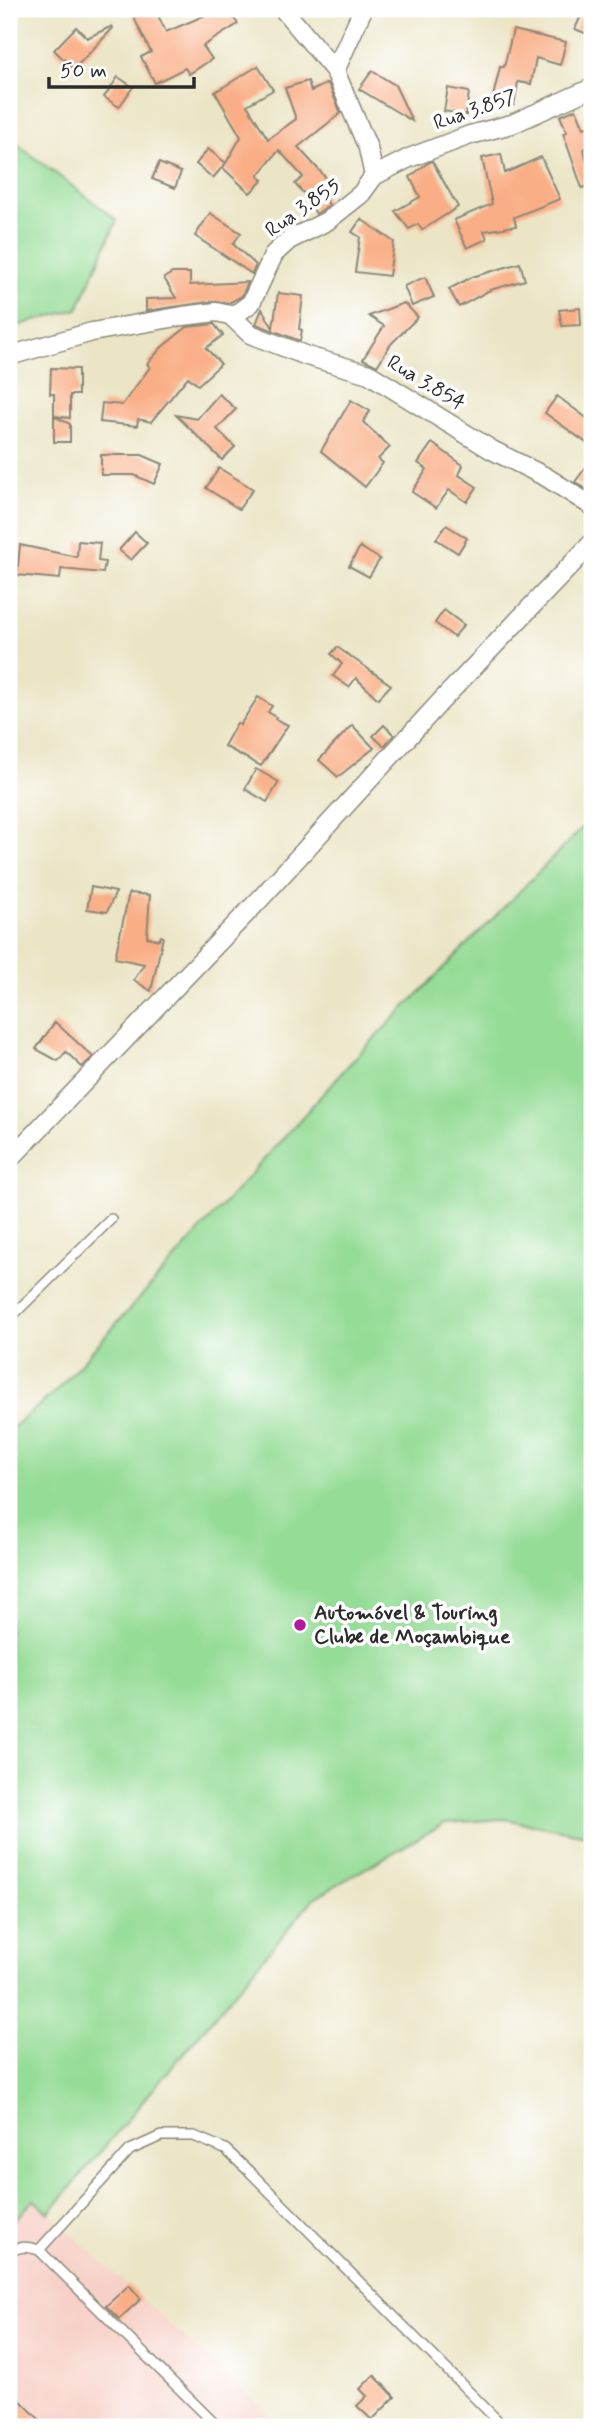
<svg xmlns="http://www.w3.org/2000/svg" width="601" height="2436" font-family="Mynerve,sans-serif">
	<rect width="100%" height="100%" fill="#fff"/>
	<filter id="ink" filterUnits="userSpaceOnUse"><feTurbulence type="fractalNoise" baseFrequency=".0143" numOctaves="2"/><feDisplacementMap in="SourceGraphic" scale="14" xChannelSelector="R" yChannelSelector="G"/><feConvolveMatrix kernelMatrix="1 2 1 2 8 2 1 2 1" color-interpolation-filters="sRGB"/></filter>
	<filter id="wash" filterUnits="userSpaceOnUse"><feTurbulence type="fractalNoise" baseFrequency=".00686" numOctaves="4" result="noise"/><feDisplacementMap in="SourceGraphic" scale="28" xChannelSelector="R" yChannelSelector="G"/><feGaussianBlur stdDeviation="1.57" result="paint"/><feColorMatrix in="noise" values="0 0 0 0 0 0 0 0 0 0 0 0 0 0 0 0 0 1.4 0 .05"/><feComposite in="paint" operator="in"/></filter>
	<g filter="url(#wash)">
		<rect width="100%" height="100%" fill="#ebe5c6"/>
		<path fill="#f7d1c8" d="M34,2200L282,2427H9V2225Z"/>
		<g fill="#95dc96" stroke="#608460" stroke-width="2">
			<path d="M9,138L117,220L78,309L9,328Z"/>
			<path d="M592,818V1836L504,1819L445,1823L314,1898L49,2213L34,2200L9,2225V1431L57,1390L355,1058Z"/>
		</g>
		<g id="blocks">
			<g fill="#f9ae85">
				<path d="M147,9H155L166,32L220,9H227L238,24L203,46L212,59L189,74L185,68L155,83L141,57L151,52L133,16Z"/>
				<path d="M584,9H592V36L575,29Z"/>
				<path d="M112,26L113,28L74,69L54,50L76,27L87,38Z"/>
				<path d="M513,30L566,42L560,65L536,58L531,84L518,82L514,105L492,101L500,67H504Z"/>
				<path d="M258,66L273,90L247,105L268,139L296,119L285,88L308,81L311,91L328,83L341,113L298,147L328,180L320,187L329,205L316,214L308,198L295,184L303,177L279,150L258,176L263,180L250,193L223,168L225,164L213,178L196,164L208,149L226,163L241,137L215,92Z"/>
				<path d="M372,71L395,85L412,121L359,89Z"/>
				<path d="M118,77L133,87L119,107L104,97Z"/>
				<path d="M448,88L469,92L466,115L444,111Z"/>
				<path d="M576,109L584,128L592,125V146L584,149L592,185L582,188L563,133L567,132L560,116Z"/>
				<path d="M501,154L505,173L541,157L560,199L514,217L516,226L484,231L487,239L467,248L454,220L492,204L482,158Z"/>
				<path d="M432,161L458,207L422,230L418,224L409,229L395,211L420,197L410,177L426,164Z"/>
				<path d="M159,163L181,172L175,188L152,179Z"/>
				<path d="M210,213L241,233L233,244L256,265L252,274L195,236Z"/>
				<path d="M361,219L394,242L389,276L355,272L360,237L352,232Z"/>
				<path d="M520,263L525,280L490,290L459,307L449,289L472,277Z"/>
				<path d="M172,273H190V285L248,282L242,296L229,303L215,301L146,311V299L176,298L164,278Z"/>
				<path d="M425,277L434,297L412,306L404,286Z"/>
				<path d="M278,293L303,296L299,329L302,330L300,341L256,324L262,309L273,328Z"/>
				<path d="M404,303L418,317L391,344L377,366L363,359L384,326L369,316Z"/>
				<path d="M580,308L581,325L562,326L559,310Z"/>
				<path d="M214,324L223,335L206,348L221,364L198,385L188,377L151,422L138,419L137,426L100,422L102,403L122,405L150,367L147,364L162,347L187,327Z"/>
				<path d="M51,368L78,369V395H70V418L54,416V394H50Z"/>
				<path d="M219,394L236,409L217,429L235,447L222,460L176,415L197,419Z"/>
				<path d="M557,396L592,422V447L545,413Z"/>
				<path d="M351,400L370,411L363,422L390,447L378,459L383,463L365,487L321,451Z"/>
				<path d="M54,416L70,424V442H54Z"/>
				<path d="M432,443L463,465L459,475L477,487L467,502L449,490L436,508L412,492L427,469L418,463Z"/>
				<path d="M101,455H142L163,464L154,484L134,475H101Z"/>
				<path d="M592,459V485L588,490L575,482Z"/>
				<path d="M219,468L253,489L239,509L206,488Z"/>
				<path d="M446,525L467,538L458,553L436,539Z"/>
				<path d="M135,532L147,543L131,560L119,550Z"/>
				<path d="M78,541L100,543L98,561L105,562L103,573L61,569L60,579L17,575L20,545L77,557Z"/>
				<path d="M360,547L380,559L369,577L349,566Z"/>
				<path d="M444,610L464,625L454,637L435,623Z"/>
				<path d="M337,647L391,685L378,699L356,678L349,687L333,676L342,664L331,654Z"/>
				<path d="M258,697L272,706L268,712L276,717L275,719L288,725L261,766L224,746L237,723L240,725Z"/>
				<path d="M352,725L374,748L338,777L319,760Z"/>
				<path d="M384,725L394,735L384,746L373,736Z"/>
				<path d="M256,769L279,782L267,802L245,789Z"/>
				<path d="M91,887L116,892L107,912L87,909Z"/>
				<path d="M129,893L150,895L147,937L159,940L161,936L163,937L151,991L134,980L144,964L115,958Z"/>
				<path d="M55,1022L93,1057L82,1067L66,1052L58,1061L36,1049Z"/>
				<path d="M129,2285L141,2299L119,2319L106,2306Z"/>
				<path d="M374,2375L395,2397L372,2420L357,2406L367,2396L360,2389Z"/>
				<path d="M9,2389L47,2427H9Z"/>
			</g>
		</g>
	</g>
	<g filter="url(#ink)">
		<use href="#blocks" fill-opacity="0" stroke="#8b8878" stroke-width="2"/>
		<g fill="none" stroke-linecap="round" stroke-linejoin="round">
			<g stroke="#8b8878" stroke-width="12">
				<g id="lane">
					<path d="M9,1319L111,1219"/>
					<path d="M39,2250L130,2150L161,2136H194L225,2149L252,2174L504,2427"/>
					<path d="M9,2252C20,2246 27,2246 39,2250L218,2427"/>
				</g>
			</g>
			<g stroke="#8b8878" stroke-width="21">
				<g id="street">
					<path d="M283,9L335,71L368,148L374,176"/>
					<path d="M335,71L363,9"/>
					<path d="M230,315L250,334L307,356L369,374L492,450L546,477L592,506"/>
					<path d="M9,356L92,332L183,316L216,312L230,315L239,312L251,303L274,254L289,240L327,221L361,194L374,176L409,158L470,135L512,124L592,88"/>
					<path d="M9,1160L261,898L442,700L592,543"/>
				</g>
			</g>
			<use href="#lane" stroke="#fff" stroke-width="9"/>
			<use href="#street" stroke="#fff" stroke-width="18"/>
		</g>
	</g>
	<circle fill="#b5179e" stroke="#fff" stroke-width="2.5" cx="300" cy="1625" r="7"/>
	<g text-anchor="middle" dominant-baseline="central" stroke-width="7" stroke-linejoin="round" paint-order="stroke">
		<g font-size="21" fill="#2b2b2b" stroke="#fff">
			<text transform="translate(475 110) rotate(-19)">Rua 3.857</text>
			<text transform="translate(303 208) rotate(-35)">Rua 3.855</text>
			<text transform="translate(426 383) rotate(31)">Rua 3.854</text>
		</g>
		<g font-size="21" font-weight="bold" fill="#2b2b2b" stroke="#fff" text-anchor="start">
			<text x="314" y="1613">Automóvel &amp; Touring<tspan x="314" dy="24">Clube de Moçambique</tspan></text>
		</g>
	</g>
	<rect width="601" height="2436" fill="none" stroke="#fff" stroke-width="35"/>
	<path d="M49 77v10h145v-10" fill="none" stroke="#2b2b2b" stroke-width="3.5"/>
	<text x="60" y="77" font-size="21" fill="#2b2b2b" stroke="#ffffff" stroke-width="5" paint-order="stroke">50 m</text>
</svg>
